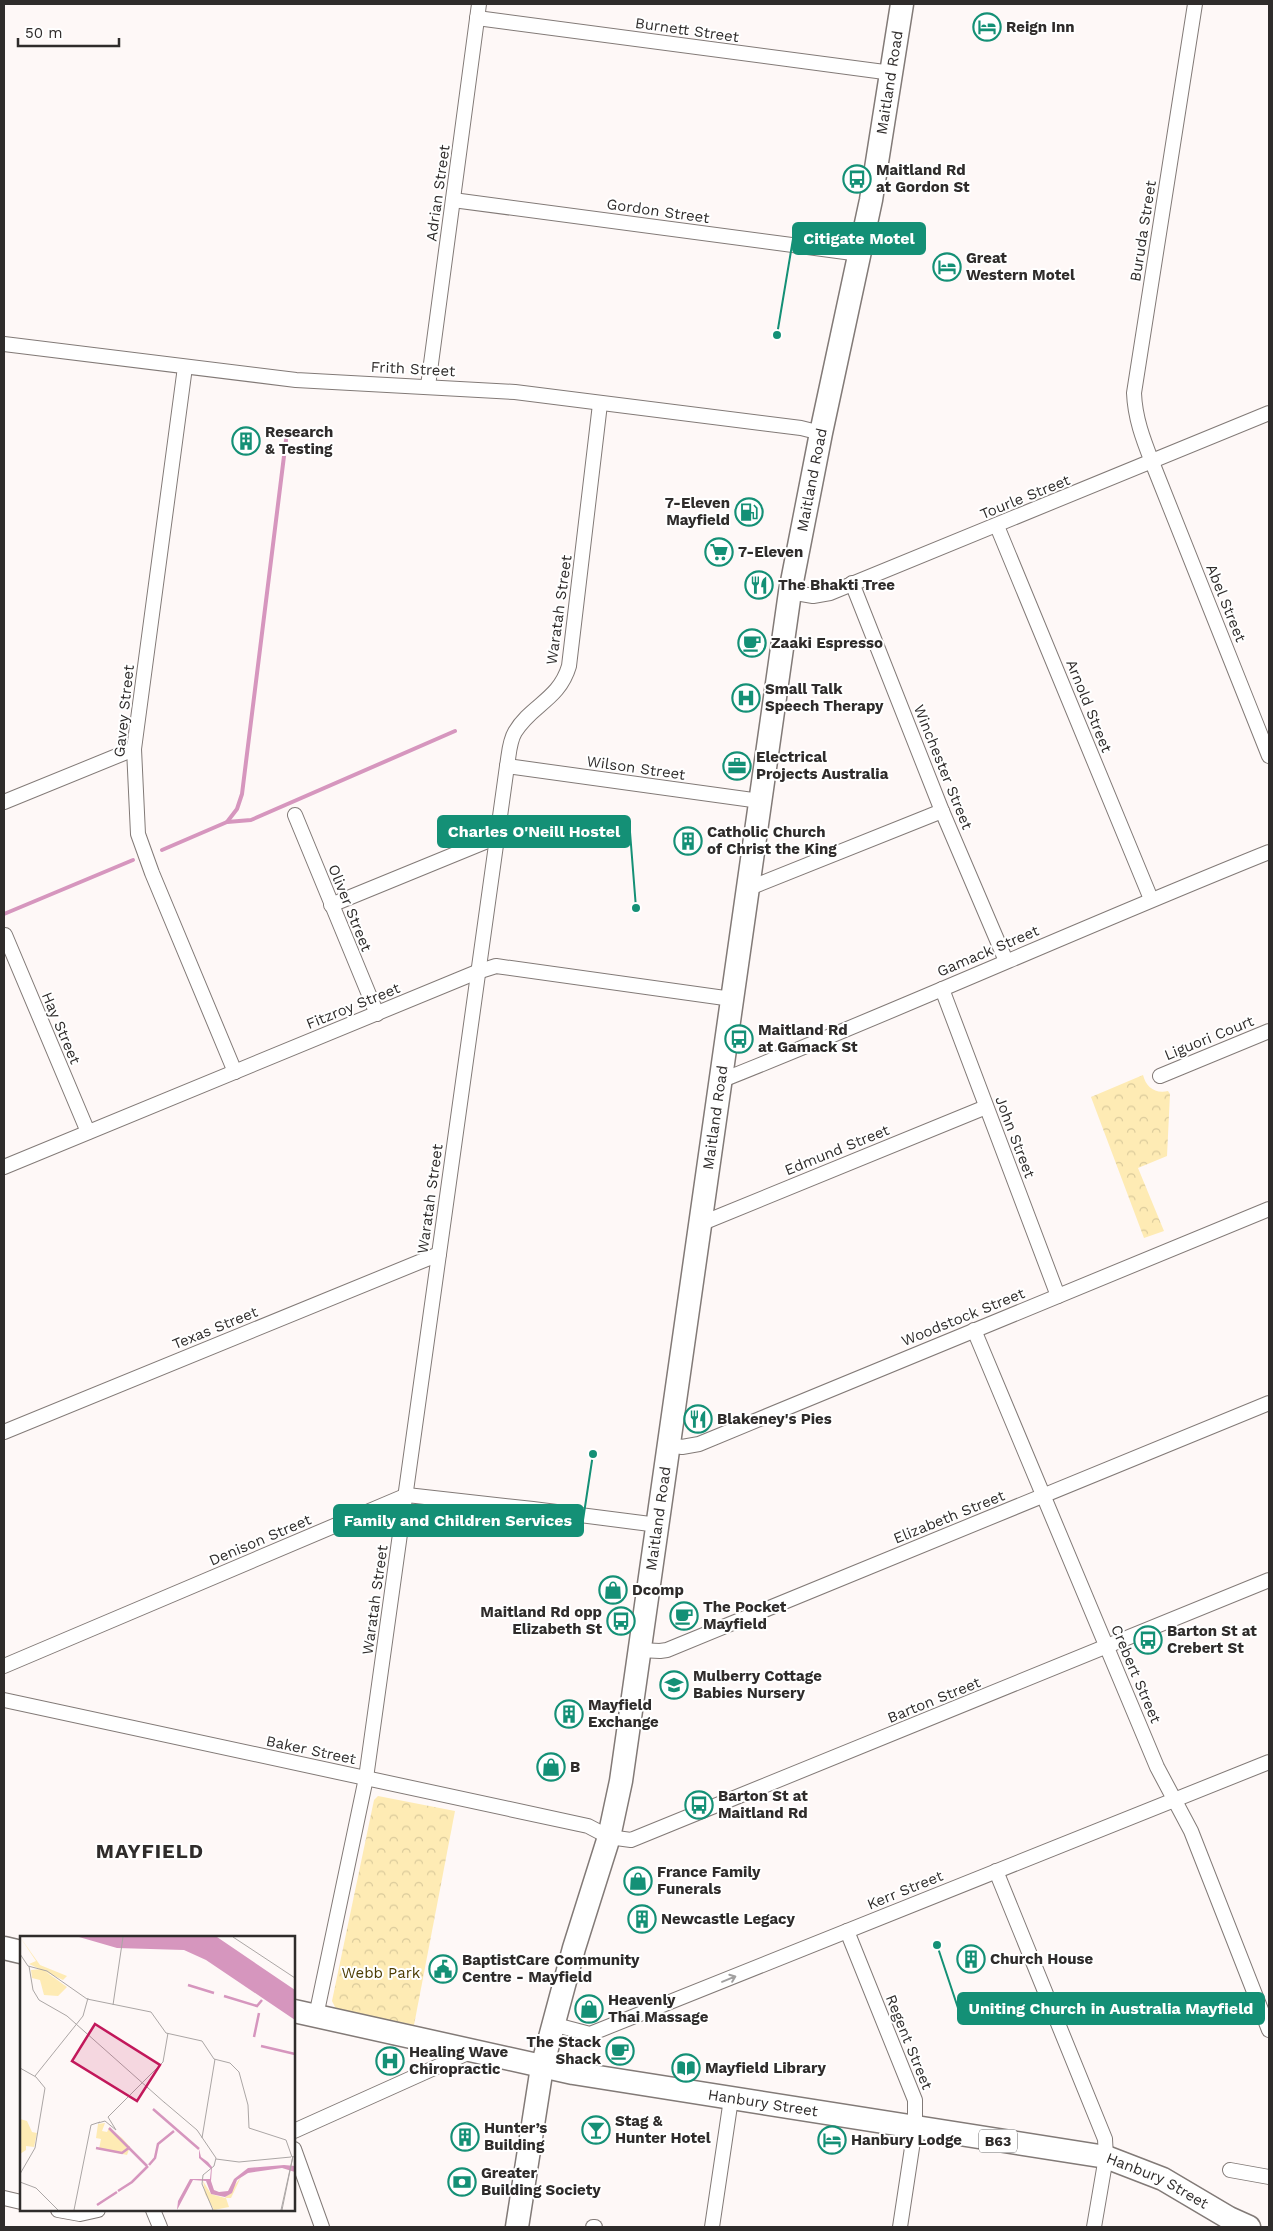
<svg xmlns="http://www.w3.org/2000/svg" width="1273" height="2231" font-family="'Work Sans',sans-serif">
	<defs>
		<pattern id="park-crowns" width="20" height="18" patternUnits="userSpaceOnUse" patternTransform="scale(1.25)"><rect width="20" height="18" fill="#feebb4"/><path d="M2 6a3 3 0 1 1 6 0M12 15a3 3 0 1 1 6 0" fill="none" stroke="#daca9b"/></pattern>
	</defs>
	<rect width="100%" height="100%" fill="#fef8f7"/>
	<g fill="url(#park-crowns)">
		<path d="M1143,1075C1146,1087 1155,1094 1168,1091L1170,1094L1167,1156L1138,1168L1164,1231L1144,1238L1091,1097Z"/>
		<path d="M378,1796L455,1811L414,2025L339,2010L335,2007L332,2001L374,1800Z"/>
	</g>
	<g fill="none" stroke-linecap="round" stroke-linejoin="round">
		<g stroke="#d696be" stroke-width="4">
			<path d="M227,822L237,809L242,794L286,440"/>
			<path d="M162,850L227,822L251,820L455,731"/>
			<path d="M4,914L133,860"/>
		</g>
		<g stroke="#827a77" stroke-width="16">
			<g id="minor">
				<path d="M1195,4L1134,393C1135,418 1143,439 1152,462L1269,756"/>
				<path d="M477,18L892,73"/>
				<path d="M453,200L860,254"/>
				<path d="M4,344L296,380L515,392L801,428L821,433"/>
				<path d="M185,367L134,749L138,834L152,873L235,1072"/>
				<path d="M428,386L479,4"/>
				<path d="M997,526L1151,899"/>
				<path d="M852,583L942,811L1006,961"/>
				<path d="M790,592L813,596L830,593L1269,413"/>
				<path d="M507,766L760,801"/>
				<path d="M4,802L134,749"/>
				<path d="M295,815L377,1014"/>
				<path d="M747,889L942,811"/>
				<path d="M331,905L497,837"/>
				<path d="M5,935L88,1132"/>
				<path d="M942,989L1058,1296"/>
				<path d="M1160,1076L1269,1031"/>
				<path d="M720,1081C904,1008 1085,926 1269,852"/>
				<path d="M4,1167L477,972L496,966L732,999"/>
				<path d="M700,1224L986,1107"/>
				<path d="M974,1330L1157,1767L1191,1831L1269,2030"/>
				<path d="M4,1432L439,1254"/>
				<path d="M668,1445L682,1447L699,1444L1269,1209"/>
				<path d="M639,1650L660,1651L667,1650L1269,1403"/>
				<path d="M4,1666L407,1495L533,1509L658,1525"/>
				<path d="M4,1700L588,1826L609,1837L631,1840L1269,1580"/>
				<path d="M996,1871L1105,2139L1106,2157L1094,2227"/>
				<path d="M847,1931L915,2100V2128L900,2227"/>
				<path d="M316,2016L366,1778L507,766C509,755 509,742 515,732C531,705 559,700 569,666L600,404"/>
				<path d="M552,2024L590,2034L1269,1762"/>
				<path d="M294,2131L472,2051"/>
				<path d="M294,2149L322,2227"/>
				<path d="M1230,2170L1269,2177"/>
				<path d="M4,2198L21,2202"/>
				<path d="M58,2210L80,2214L98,2210"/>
				<path d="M153,2210L160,2227"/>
				<path d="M593,2227H595"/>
				<path d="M712,2227L731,2099"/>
			</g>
		</g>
		<g stroke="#827a77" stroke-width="25">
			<g id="primary">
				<path d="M4,1948L21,1952"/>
				<path id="s1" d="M294,2011L573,2073L1106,2157L1163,2179L1229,2218L1249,2227"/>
				<path id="s2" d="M517,2227L542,2067L574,1948L609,1837L621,1781L790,592L821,433L871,200L902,4"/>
			</g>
		</g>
		<use href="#minor" stroke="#fff" stroke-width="14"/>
		<use href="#primary" stroke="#fff" stroke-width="22"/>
	</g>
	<defs><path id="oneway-shaft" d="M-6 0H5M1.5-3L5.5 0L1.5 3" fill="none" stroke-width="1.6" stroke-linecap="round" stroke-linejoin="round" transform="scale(1.25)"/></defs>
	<use stroke="#a1a0a0" href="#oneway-shaft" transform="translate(729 1979) rotate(-22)"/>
	<defs>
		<g id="hotel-ring" transform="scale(1.4375)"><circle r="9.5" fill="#fff" stroke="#149076" stroke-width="1.5"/><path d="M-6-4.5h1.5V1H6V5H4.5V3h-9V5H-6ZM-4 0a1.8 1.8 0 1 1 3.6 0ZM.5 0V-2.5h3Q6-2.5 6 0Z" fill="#149076"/></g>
		<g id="bus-ring" transform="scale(1.4375)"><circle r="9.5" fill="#fff" stroke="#149076" stroke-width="1.5"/><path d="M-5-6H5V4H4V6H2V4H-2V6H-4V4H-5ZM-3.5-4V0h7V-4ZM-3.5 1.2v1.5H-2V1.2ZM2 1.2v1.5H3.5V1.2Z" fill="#149076"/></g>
		<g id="building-ring" transform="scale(1.4375)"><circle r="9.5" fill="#fff" stroke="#149076" stroke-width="1.5"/><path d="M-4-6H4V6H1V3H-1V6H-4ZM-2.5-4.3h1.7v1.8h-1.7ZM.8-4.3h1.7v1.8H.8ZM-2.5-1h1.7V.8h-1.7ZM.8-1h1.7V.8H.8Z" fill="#149076"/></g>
		<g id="fuel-ring" transform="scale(1.4375)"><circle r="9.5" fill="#fff" stroke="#149076" stroke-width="1.5"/><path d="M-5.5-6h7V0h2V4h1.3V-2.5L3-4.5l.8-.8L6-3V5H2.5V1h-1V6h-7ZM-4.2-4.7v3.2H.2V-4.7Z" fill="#149076"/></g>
		<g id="supermarket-ring" transform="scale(1.4375)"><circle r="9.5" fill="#fff" stroke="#149076" stroke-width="1.5"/><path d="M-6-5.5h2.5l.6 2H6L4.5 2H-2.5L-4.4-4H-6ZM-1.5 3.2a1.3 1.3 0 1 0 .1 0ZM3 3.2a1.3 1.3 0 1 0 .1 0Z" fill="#149076"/></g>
		<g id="restaurant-ring" transform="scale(1.4375)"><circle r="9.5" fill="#fff" stroke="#149076" stroke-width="1.5"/><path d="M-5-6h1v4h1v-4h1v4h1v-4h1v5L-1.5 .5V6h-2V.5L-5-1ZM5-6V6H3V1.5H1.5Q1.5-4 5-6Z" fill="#149076"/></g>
		<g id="cafe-ring" transform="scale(1.4375)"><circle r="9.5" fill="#fff" stroke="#149076" stroke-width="1.5"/><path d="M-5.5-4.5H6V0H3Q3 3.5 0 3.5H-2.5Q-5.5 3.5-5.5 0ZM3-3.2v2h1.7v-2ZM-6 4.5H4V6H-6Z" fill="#149076"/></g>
		<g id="hospital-ring" transform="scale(1.4375)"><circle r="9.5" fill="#fff" stroke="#149076" stroke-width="1.5"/><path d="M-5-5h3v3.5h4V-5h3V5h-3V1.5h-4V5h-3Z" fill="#149076"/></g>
		<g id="office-ring" transform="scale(1.4375)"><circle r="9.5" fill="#fff" stroke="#149076" stroke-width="1.5"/><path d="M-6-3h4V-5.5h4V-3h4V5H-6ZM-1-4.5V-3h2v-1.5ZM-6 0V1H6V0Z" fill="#149076"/></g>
		<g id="shop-ring" transform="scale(1.4375)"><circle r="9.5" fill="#fff" stroke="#149076" stroke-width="1.5"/><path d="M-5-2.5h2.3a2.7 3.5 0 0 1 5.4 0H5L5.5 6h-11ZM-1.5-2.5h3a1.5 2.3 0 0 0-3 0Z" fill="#149076"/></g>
		<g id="school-ring" transform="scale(1.4375)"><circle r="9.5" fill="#fff" stroke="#149076" stroke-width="1.5"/><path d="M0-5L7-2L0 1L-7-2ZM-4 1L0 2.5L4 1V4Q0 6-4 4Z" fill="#149076"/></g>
		<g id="civic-ring" transform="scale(1.4375)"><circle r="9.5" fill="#fff" stroke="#149076" stroke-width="1.5"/><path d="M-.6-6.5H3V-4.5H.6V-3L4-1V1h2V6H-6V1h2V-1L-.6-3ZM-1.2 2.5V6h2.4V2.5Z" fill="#149076"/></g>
		<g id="library-ring" transform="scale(1.4375)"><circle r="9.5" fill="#fff" stroke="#149076" stroke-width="1.5"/><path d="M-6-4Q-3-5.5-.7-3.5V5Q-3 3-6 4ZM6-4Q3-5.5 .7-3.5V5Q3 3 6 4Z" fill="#149076"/></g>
		<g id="bar-ring" transform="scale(1.4375)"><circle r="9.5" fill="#fff" stroke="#149076" stroke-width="1.5"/><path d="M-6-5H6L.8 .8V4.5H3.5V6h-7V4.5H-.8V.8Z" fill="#149076"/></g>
		<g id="bank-ring" transform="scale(1.4375)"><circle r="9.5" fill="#fff" stroke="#149076" stroke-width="1.5"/><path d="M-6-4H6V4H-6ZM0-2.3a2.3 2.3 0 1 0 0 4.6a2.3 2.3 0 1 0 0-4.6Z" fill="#149076"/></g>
	</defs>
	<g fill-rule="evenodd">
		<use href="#hotel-ring" x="987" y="27"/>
		<use href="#bus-ring" x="857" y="179"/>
		<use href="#hotel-ring" x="947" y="267"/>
		<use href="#building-ring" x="246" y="441"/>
		<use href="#fuel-ring" x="749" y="512"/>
		<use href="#supermarket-ring" x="719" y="552"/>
		<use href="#restaurant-ring" x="759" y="585"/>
		<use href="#cafe-ring" x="752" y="643"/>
		<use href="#hospital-ring" x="746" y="698"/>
		<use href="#office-ring" x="737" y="766"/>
		<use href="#building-ring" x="688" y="841"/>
		<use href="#bus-ring" x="739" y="1039"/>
		<use href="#restaurant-ring" x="698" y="1419"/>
		<use href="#shop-ring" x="613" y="1590"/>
		<use href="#cafe-ring" x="684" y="1616"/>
		<use href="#bus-ring" x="621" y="1621"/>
		<use href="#bus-ring" x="1148" y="1640"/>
		<use href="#school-ring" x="674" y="1685"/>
		<use href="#building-ring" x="569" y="1714"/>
		<use href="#shop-ring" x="551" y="1767"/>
		<use href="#bus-ring" x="699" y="1805"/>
		<use href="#shop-ring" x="638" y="1881"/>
		<use href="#building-ring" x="642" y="1919"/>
		<use href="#building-ring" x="971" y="1959"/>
		<use href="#civic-ring" x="443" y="1969"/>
		<use href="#shop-ring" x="589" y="2009"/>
		<use href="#cafe-ring" x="620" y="2051"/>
		<use href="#hospital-ring" x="390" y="2061"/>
		<use href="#library-ring" x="686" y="2068"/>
		<use href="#bar-ring" x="596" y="2130"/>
		<use href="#building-ring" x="465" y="2137"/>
		<use href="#hotel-ring" x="832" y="2140"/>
		<use href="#bank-ring" x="462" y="2182"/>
	</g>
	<g text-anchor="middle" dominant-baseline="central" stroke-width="4" stroke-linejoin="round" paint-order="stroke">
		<rect fill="#fff" stroke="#6d6b6b" stroke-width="1" x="979" y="2129.5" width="38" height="23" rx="4"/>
		<g font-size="14" font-weight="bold" fill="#2f2c2b">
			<text x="998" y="2141">B63</text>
		</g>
		<g font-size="15" font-weight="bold" fill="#2f2c2b" stroke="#fff" text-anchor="start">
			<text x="1006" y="27">Reign Inn</text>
			<text x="876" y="170">Maitland Rd<tspan x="876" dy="17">at Gordon St</tspan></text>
			<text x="966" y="258">Great<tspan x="966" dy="17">Western Motel</tspan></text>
			<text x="265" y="432">Research<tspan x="265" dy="17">&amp; Testing</tspan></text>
			<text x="730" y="503" text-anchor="end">7-Eleven<tspan x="730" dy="17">Mayfield</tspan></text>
			<text x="738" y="552">7-Eleven</text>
			<text x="778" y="585">The Bhakti Tree</text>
			<text x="771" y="643">Zaaki Espresso</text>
			<text x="765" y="689">Small Talk<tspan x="765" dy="17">Speech Therapy</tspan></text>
			<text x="756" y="757">Electrical<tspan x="756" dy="17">Projects Australia</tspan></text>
			<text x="707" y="832">Catholic Church<tspan x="707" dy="17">of Christ the King</tspan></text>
			<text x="758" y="1030">Maitland Rd<tspan x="758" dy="17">at Gamack St</tspan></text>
			<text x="717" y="1419">Blakeney's Pies</text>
			<text x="632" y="1590">Dcomp</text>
			<text x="703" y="1607">The Pocket<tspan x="703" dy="17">Mayfield</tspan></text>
			<text x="602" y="1612" text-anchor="end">Maitland Rd opp<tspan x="602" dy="17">Elizabeth St</tspan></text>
			<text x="1167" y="1631">Barton St at<tspan x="1167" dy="17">Crebert St</tspan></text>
			<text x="693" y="1676">Mulberry Cottage<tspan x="693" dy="17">Babies Nursery</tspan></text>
			<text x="588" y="1705">Mayfield<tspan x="588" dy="17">Exchange</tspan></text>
			<text x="570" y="1767">B</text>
			<text x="718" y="1796">Barton St at<tspan x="718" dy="17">Maitland Rd</tspan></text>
			<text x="657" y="1872">France Family<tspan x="657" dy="17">Funerals</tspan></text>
			<text x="661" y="1919">Newcastle Legacy</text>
			<text x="990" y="1959">Church House</text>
			<text x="462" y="1960">BaptistCare Community<tspan x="462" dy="17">Centre - Mayfield</tspan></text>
			<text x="608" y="2000">Heavenly<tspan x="608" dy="17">Thai Massage</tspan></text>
			<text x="601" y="2042" text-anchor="end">The Stack<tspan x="601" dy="17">Shack</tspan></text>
			<text x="409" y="2052">Healing Wave<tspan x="409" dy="17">Chiropractic</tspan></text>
			<text x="705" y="2068">Mayfield Library</text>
			<text x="615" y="2121">Stag &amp;<tspan x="615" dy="17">Hunter Hotel</tspan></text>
			<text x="484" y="2128">Hunter’s<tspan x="484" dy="17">Building</tspan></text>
			<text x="851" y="2140">Hanbury Lodge</text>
			<text x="481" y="2173">Greater<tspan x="481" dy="17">Building Society</tspan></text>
		</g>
		<g font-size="15" fill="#2f2c2b" stroke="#fff">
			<text transform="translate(687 30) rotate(8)">Burnett Street</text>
			<text stroke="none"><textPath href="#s2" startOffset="2179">Maitland Road</textPath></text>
			<text transform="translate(438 193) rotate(-82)">Adrian Street</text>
			<text transform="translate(658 211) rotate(8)">Gordon Street</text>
			<text transform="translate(1143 231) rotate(-81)">Buruda Street</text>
			<text transform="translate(413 369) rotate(3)">Frith Street</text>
			<text stroke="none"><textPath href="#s2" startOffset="1774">Maitland Road</textPath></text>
			<text transform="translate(1025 497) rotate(-22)">Tourle Street</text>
			<text transform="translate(1226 603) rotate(68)">Abel Street</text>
			<text transform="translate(559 610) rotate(-82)">Waratah Street</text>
			<text transform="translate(1089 706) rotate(68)">Arnold Street</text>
			<text transform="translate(124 711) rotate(-84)">Gavey Street</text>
			<text transform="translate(943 767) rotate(68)">Winchester Street</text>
			<text transform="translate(636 768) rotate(8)">Wilson Street</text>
			<text transform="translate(350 908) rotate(68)">Oliver Street</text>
			<text transform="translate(988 951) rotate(-23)">Gamack Street</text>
			<text transform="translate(353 1006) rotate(-22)">Fitzroy Street</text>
			<text transform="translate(61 1028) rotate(67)">Hay Street</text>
			<text transform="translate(1209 1038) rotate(-22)">Liguori Court</text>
			<text stroke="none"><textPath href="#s2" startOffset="1129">Maitland Road</textPath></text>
			<text transform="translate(1015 1137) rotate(69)">John Street</text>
			<text transform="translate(837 1150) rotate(-22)">Edmund Street</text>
			<text transform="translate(430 1199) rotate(-82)">Waratah Street</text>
			<text transform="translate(963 1317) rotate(-22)">Woodstock Street</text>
			<text transform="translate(215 1328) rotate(-22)">Texas Street</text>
			<text transform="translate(949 1517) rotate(-22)">Elizabeth Street</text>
			<text stroke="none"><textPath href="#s2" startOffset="724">Maitland Road</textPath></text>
			<text transform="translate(260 1540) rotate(-23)">Denison Street</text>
			<text transform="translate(375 1600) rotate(-82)">Waratah Street</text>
			<text transform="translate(1136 1674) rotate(67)">Crebert Street</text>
			<text transform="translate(934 1700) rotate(-22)">Barton Street</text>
			<text transform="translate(311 1750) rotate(12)">Baker Street</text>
			<text transform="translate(905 1890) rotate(-22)">Kerr Street</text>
			<text transform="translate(909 2042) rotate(68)">Regent Street</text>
			<text stroke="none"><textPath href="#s1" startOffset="478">Hanbury Street</textPath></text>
			<text stroke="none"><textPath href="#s1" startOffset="882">Hanbury Street</textPath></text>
		</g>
		<g font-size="15" fill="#4c3c02" stroke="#fff">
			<text x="381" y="1973">Webb Park</text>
		</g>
		<g font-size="20" font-weight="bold" letter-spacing="1" fill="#2f2c2b" stroke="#fff">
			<text x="150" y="1851">MAYFIELD</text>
		</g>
	</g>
	<g transform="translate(20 1936)">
		<rect width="275" height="275" fill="#fef8f7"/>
		<path d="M0,1L20,29L47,40L43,44L9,28L16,25Z" fill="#feebb4"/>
		<path d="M22,33L47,51L38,60L24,59L20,44L12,42L11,34ZM0,183L7,185L12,196L17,197L14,211L6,210V214L0,218ZM85,187L82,195L87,196L89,192L102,202L110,211L107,219L79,213L81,203L76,202L78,188ZM221,241L211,262H206L209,271L194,274L185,258L183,245L191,258L205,262Z" fill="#feebb4"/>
		<path d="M59,1H197L275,54V84L186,24L164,14L97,12ZM179,213L181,221L188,226L192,231L191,245L194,254L199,256L208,255L214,243L228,232L264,229L275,230V236L262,232L228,237L217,244L212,257L205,261L191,258L186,245L173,244L157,274L158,265L170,243H190L191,233L179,222Z" fill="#d696be"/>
		<path fill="none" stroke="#d696be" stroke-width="2.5" d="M168,49L194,57M204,60L237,70L242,64M234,101L239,77M241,110L275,118M133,173L179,213M89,192L127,230M76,212L102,217L110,211M129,229L135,222L138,208L154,195M98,255L112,246L128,230M77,269L97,256"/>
		<path fill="none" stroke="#aba6a5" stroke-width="1" d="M213,1L275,42M0,18L8,30L27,35L67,63L131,76L146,97L182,105L194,123L210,127L219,136L228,169L229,192L266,204L272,221M9,30L13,54L19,64L47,80L145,167M93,69L103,1M0,132L16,141L25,152M15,140L63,80L68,62M144,166L177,194L196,222L194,230L183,239L182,248L193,274M78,187L85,185L96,194L88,181L143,126L148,97M182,202L195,123M196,223L219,226L271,221M0,238L15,212L25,152M0,246L16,252L38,274M54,274L71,189L80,186M261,274L273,220L262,274"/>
		<path fill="#c2185b" fill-opacity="0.15" stroke="#c2185b" stroke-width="2.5" d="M75,88L140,129L117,165L52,125Z"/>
		<rect width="275" height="275" fill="none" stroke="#2f2c2b" stroke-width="2.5"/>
	</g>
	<path fill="none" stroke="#149076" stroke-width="2" d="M777 335L793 239M636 908L630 832M593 1454L583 1520M937 1945L958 2008"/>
	<g fill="#149076" stroke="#fff" stroke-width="2">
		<circle cx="777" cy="335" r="5"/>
		<circle cx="636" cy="908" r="5"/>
		<circle cx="593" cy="1454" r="5"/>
		<circle cx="937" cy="1945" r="5"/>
	</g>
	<g fill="#149076" stroke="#149076" stroke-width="2">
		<rect x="793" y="223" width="132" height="31" rx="5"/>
		<rect x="438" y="816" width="192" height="31" rx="5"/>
		<rect x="334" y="1505" width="249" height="31" rx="5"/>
		<rect x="958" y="1993" width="306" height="31" rx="5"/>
	</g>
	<g font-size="16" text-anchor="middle" font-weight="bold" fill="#fff">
		<text x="859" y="244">Citigate Motel</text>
		<text x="534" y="837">Charles O'Neill Hostel</text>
		<text x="458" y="1526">Family and Children Services</text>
		<text x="1111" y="2014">Uniting Church in Australia Mayfield</text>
	</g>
	<rect width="1273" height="2231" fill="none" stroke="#2f2c2b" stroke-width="10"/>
	<path d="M18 38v8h101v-8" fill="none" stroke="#2f2c2b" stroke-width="2.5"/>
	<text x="25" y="38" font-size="15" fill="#2f2c2b" stroke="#ffffff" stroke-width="4" paint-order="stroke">50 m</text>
</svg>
